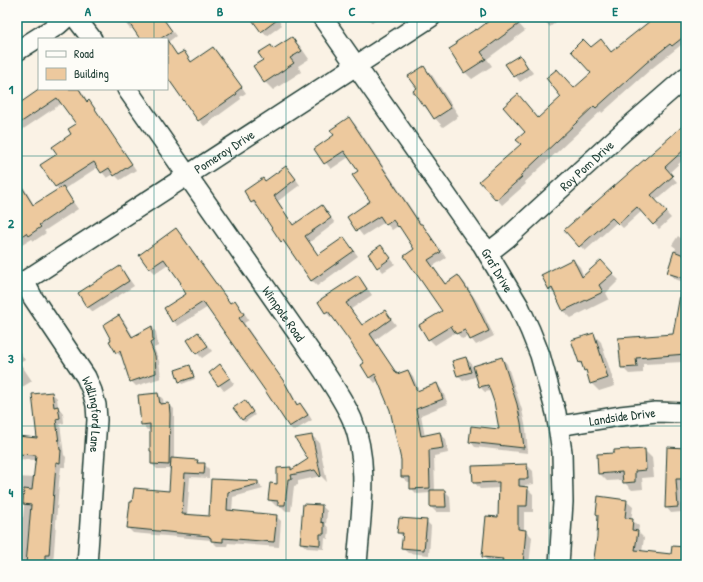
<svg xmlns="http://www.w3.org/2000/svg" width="703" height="582" font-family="'Patrick Hand',sans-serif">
	<rect width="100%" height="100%" fill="#faf2e5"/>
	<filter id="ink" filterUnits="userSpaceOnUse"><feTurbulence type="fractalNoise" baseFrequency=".025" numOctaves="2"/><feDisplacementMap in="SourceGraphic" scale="8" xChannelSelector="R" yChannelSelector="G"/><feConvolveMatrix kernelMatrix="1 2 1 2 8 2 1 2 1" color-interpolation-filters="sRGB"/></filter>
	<g filter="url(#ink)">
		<g fill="#0003">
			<path d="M120,17H162L176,36L168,42L178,56L184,52L192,62L213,48L218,53L246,93L240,97L241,99L204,126L167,78V39H141L133,28L130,29Z"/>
			<path d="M251,17H276L282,25L267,36Z"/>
			<path d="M367,17H381L372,23Z"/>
			<path d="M496,17H513L525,31L487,59L492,66L472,79L465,72L477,31Z"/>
			<path d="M541,17H562L550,27Z"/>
			<path d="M656,17H686V41L651,69L602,113L601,111L525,182L526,184L502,205L497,199L522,145L527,132L523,101L539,119L563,97L557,70L574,89L592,73L591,49L606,46L612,53Z"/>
			<path d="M292,38L300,46L309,59L298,66L301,72L273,90L265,82L264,60L271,46L274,50Z"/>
			<path d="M520,56L533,73L520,82L507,65Z"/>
			<path d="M424,67L432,75L459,116L443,127L424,106L414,91L418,89Z"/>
			<path d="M42,89H80L88,102L94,107L136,170L120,180L114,174L107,178L98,167L64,189L78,209L44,231L46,233L34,241L32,239L17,248V183L18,182L24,188L34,205L59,189L55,186L58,154L73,135L77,124L62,103L19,132L23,139L17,143V106Z"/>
			<path d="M349,119L355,124L422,225L427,230L446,258L433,266L446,284L458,276L464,282L478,303L494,336L476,345L469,336L462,339L456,332L435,345L429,339L421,326L444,311L416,249L404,232L398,226L392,230L385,222L363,236L348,217L371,202L359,172L349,157L331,169L315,149L335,136Z"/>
			<path d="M686,124V157L669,173L677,182L655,201L671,218L659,229L642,211L623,228L617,222L585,251L566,231Z"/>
			<path d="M291,172L300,185L278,201L294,226L322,206L335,223L310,242L319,256L344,238L358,256L317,286L312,281L288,246H287L282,241L259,206L257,207L252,202L245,191Z"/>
			<path d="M176,229L181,234L231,304L235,302L240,307L249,320L244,323L289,389L298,405L300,404L305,409L312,420L294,431L289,426L267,391L208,307L178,326L173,321L187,294L182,283L168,264L155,273L150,268Z"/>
			<path d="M678,236L686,242V283L675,279L668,272L676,248L672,245Z"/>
			<path d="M381,246L395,264L383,272L369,254Z"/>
			<path d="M573,260L580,267L584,277L600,262L619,280L606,293L609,299L571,318L564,311L557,296L549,289Z"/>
			<path d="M119,267L124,272L134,286L93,312L88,307Z"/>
			<path d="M357,276L363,282L372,295L351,309L363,326L385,311L390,317L396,325L375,340L398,375L408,371L413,376L419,391L437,384L442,390L448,404L421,415L425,437L440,434L446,439L448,453L434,456L435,491H445L450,496L451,512H436L431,507V493L417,494L411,488V482H408L402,477V460L391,409L379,380L375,383L370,377L366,363L333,316L331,318L326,312Z"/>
			<path d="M119,317L124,321L134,338L152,327L156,332L158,346L154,348L159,361L161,378L136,386L131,381L123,357H122L117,353L110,342L113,340Z"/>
			<path d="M686,318V376L682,372L683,362L643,364V373L629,374L622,367L619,339L674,335Z"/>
			<path d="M198,333L212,351L202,358L197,353Z"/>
			<path d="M593,334L601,342L615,386L599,391L591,383L588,373L579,362Z"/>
			<path d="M17,347L25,360L20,363L32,381L19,389L17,387Z"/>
			<path d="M466,358L471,363L472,367L502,358L507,364L522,410L526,429L528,453L475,447L470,441L501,431L495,402L490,391L485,392L480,387L477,376L463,381L458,376Z"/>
			<path d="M189,366L192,369L195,379L182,384L180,381Z"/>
			<path d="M220,366L234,384L224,391L210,373Z"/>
			<path d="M52,393L57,398L58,407L63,413L64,423L60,424L64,455L66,457L65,467H61L59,482L53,565H17V517H23L25,496H17V477L35,478L36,460L17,459V437L38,439Z"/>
			<path d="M158,394L163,399L164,405L169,404L174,409V459L197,461L200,464H204L209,469V478L190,477L187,515L210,517L212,480L258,482L263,489L233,497L232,512L276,516L281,521L279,547L228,543L227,546H217L211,540L133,533L128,528L169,492L171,469H157L152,464V453L151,451V429L147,430L142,424Z"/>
			<path d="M247,404L255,415L245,422L242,420Z"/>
			<path d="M312,436L319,442L327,482L321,476L298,481V485L294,486L291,511H286L282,507L276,506L269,499L291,468L293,470L310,459Z"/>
			<path d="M686,449V483H681L682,512L671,513L666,507Z"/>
			<path d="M644,450L652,458L654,477L642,478L643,489L632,490L624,482V480L607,481L599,473Z"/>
			<path d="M527,465L533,471L534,484L525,485L524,488H527L533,494V512H524V531H526L532,537L529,565H506L489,563L483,556L499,518L500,488L480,489L474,482Z"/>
			<path d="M626,501L633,507L631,520L639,526L638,532L644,538L642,552L672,555L686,548V565H594Z"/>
			<path d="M304,505L322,506L327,511L326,525L329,529L328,539L325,538L324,549L307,548L301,543Z"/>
			<path d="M426,521L431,526L429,555L408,553L402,548L403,537L398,532Z"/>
		</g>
		<g fill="#edc99e" stroke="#1f3d34">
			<path d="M125,17H162L172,31L160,39H140Z"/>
			<path d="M250,17H281L261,32Z"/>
			<path d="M494,17H513L519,24L481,52L486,59L464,73L449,49L457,44L456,42L476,29L477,30Z"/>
			<path d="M655,17H686V35L672,46L670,44L646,63L596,108L594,106L520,176L522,177L496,200L479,181L521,144L516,140L525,132L503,107L518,94L538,118L561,97L546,78L557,69L574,88L591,73L571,51L583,39L591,47L601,39L611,52Z"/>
			<path d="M292,37L302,51L290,58L294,63L264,83L253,66L263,60L258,53L271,45L273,49Z"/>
			<path d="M167,40L177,55L184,51L191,62L213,47L242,87L236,92L237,94L198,121L167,77Z"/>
			<path d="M520,55L528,68L514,77L505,64Z"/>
			<path d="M424,66L451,108L434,119L425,105L423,106L413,91L417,88L408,76Z"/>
			<path d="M40,89H79L87,102L89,100L132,164L114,176L109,168L101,173L94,162L55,187L40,165L57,154L52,147L71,134L68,129L76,124L57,98L17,125V105Z"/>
			<path d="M349,117L420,224H422L441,252L428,260L445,284L458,275L472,296L489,331L470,340L465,330L456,334L451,326L428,340L419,325L442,311L404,256L414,249L399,226L398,227L393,220L386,225L380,216L356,231L347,217L370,201L352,175L358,171L344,151L324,164L314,149L334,135L330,130Z"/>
			<path d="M686,123V148L665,167L673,176L651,195L667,212L653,225L637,207L618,224L612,218L579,247L564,230Z"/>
			<path d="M286,166L296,179L274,196L293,225L322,205L331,218L305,236L318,255L344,237L354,251L311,281L283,240L281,242L254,201L251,203L244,191L263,178L265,181Z"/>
			<path d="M17,179L33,205L63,186L73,202L39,225L41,227L28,236L26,233L17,239Z"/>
			<path d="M176,228L230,303L235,300L244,314L239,318L285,383L297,405L300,403L308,415L289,427L266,392L203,302L172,322L164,308L186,294L180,284L181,283L164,259L149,269L139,255Z"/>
			<path d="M381,245L391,258L377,268L368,254Z"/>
			<path d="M674,251L686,256V269L683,278L667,273Z"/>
			<path d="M573,259L582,277L601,260L613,273L599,285L603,292L563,311L552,288L549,290L541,275Z"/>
			<path d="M120,266L129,281L87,308L78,293Z"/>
			<path d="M358,275L367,289L346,303L362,325L385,310L391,319L370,334L397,374L408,370L417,391L437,383L443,399L416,409L421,436L440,432L443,448L429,450L430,488L410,489V477H401V460L390,410L375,374L369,378L361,365L364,363L349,340L328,311L325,313L318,302L321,300V299Z"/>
			<path d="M680,295L686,296V354L636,358L637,367L621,368L618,338L673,334Z"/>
			<path d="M119,315L132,337L152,326L153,341L150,343L155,356L156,373L130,382L120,351L116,353L109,341L111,340L103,325Z"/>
			<path d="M198,332L208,346L196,354L187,340Z"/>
			<path d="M594,333L608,378L590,384L586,370L584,371L581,362L579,363L571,340Z"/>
			<path d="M466,357L471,372L457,376L452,361Z"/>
			<path d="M502,357L517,404L521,423L524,448L469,442L471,426L499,429L494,402L488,385L479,387L473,366Z"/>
			<path d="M220,364L230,378L218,386L209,373Z"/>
			<path d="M190,365L194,377L179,382L175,370Z"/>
			<path d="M52,392L54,407L58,406L60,418L56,419L60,450H61L60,463L56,462L55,477L49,555H45V565H26L31,505L23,504L24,489L32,490L36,455L17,454V436L37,438L32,394Z"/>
			<path d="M158,393L160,404L169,403L170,414L169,465L151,464V451H150V424L141,425L138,395Z"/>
			<path d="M245,400L253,412L242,420L233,408Z"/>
			<path d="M312,435L321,476L320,477L315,470L291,475L292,479H288L285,505H278V501L268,500L270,483L277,484V468L291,467V470L308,459L295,438Z"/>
			<path d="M667,447L686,448V479H676L678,507L665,508Z"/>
			<path d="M629,449V450L645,449L646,470L635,471V482L623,483L622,472L598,474L597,454L614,453V450Z"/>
			<path d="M171,458L198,460L197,463H205L204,474L185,473L182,514L209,516L211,479L258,481V484L228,492L227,510L277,515L274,542L223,538V542L211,541V538L209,537V536L127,528L130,502H132L134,488L169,491Z"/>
			<path d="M527,464L528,479H519V486L528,487L527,506H518V529L526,530L523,564L502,562L503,559L482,557L486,516L498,517L499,482L473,483L472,466Z"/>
			<path d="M430,490H445L446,507H430Z"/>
			<path d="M598,496L627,500L625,518L633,519L632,530L638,531L635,550L671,554L672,546L686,547V565H593L597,537L598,515L596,514Z"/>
			<path d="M303,504L322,505L321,522L324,523V534H320V545L300,543Z"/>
			<path d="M399,518L427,520L424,550L401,548L403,533H397Z"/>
		</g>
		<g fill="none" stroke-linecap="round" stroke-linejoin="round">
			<g stroke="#1f3d34" stroke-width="22">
				<g id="minor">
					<path d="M75,17L92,39"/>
					<path id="s1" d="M322,17L475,236L482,244L519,306L530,330L540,355L556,413L562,452L563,502L559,565"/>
					<path d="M17,51L58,25L67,17"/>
					<path id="s2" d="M127,89L319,364C331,382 343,399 352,419C371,465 360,517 357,565"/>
					<path id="s3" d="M488,253L507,238L624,131L686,77"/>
					<path id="s4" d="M24,281L33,298L86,377L92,391L96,405L97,420L87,565"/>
					<path id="s5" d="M17,286L431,17"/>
					<path id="s6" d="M559,426L620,416L656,412L686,413"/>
				</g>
			</g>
			<use href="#minor" stroke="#fdfcf7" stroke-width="19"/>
		</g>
	</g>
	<path fill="none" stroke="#0f766e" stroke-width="1" stroke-opacity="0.55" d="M154,17V39M286,17V565M417,17V565M549,17V565M154,89V565M17,156H686M17,291H686M17,426H686"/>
	<g text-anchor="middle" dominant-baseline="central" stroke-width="4" stroke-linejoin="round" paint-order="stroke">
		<g font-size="13" fill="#1f3d34" stroke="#fdfcf7">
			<text stroke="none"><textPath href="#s5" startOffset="247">Pomeroy Drive</textPath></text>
			<text stroke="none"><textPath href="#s3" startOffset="132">Roy Pom Drive</textPath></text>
			<text stroke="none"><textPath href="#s1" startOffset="308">Graf Drive</textPath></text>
			<text stroke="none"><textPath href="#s2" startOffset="274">Wimpole Road</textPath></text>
			<text stroke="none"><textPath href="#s4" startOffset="153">Wallingford Lane</textPath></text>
			<text stroke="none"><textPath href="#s6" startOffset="64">Landside Drive</textPath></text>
		</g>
	</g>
	<rect width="703" height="582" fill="none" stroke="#fdfcf7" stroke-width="44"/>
	<rect x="38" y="38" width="130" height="52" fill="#fdfcf7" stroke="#a4b0a9"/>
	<rect x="46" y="51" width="20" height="6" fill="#fdfcf7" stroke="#a4b0a9"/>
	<text x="74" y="58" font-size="12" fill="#1f3d34">Road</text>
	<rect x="46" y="68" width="20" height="12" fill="#edc99e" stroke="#a4b0a9"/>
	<text x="74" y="78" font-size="12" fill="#1f3d34">Building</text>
	<rect x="22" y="22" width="659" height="538" fill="none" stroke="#0f766e" stroke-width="1.5"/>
	<g font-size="13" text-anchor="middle" font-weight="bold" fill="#0f766e">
		<text x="88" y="16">A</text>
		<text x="220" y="16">B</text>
		<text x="352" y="16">C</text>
		<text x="483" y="16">D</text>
		<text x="615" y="16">E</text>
		<text x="11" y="94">1</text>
		<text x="11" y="228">2</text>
		<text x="11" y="363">3</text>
		<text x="11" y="497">4</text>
	</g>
</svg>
